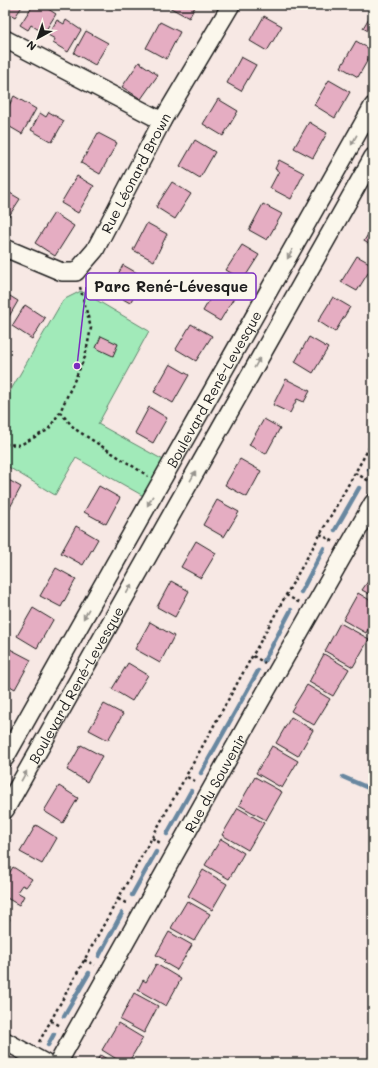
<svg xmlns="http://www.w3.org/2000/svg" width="378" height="1068" font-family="Mali,sans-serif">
	<rect width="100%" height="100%" fill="#f7e8e4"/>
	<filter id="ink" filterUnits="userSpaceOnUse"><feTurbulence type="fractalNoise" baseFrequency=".025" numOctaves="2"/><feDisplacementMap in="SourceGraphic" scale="8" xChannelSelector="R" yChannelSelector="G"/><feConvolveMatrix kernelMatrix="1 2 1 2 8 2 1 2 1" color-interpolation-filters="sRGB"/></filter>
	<g filter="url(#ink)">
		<path fill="#a1eab9" stroke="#5e836a" d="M81,291L149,331L98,424L167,462L147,498L76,458L55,495L5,465V400L63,300Z"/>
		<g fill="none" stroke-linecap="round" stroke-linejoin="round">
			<g stroke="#6787a0" stroke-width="4.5">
				<path d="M369,469L373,463"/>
				<path d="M335,530L359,488"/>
				<path d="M301,592L324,548"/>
				<path d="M264,661L291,610"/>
				<path d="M201,773L258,671"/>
				<path d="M343,777L373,790"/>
				<path d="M167,834L191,791"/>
				<path d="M132,895L156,852"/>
				<path d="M99,956L122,913"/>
				<path d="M64,1016L89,973"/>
				<path d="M48,1045L54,1034"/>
			</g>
		</g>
		<g fill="#e5adc2" stroke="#1c1c1c">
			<path d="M5,5H23L15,17L5,11Z"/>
			<path d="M33,5H42L56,14L44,33L31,25L28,30L20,25Z"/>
			<path d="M170,5H196L189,18L169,7Z"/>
			<path d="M283,5H296L293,11Z"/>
			<path d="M373,11V34L363,28Z"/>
			<path d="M264,16L282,26L267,51L250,41Z"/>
			<path d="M57,20L64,24L66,20L81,30L68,52L53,43L55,39L48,35Z"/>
			<path d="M160,22L180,32L166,59L146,48Z"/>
			<path d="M86,31L108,43L95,65L74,53Z"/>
			<path d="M356,41L373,51L358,77L341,67Z"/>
			<path d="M241,57L256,65L241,91L227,83Z"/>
			<path d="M139,62L158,75L141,99L122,87Z"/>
			<path d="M329,80L350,92L335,118L314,105Z"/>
			<path d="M14,96L36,109L22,134L5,124V113Z"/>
			<path d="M218,99L238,111L223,136L203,124Z"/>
			<path d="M49,112L64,121L52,142L31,130L40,113L46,117Z"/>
			<path d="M309,122L327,133L313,158L294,148Z"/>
			<path d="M98,133L117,143L100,174L81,163Z"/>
			<path d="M195,140L215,152L200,178L180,166Z"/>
			<path d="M279,160L304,173L291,199L270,188L279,171L275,169Z"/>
			<path d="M77,176L94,186L78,213L61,203Z"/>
			<path d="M172,182L191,194L175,219L156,207Z"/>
			<path d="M5,190L20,199L9,216L5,214Z"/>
			<path d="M263,204L282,214L267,240L249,230Z"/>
			<path d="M54,213L74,226L55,256L35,243Z"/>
			<path d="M147,223L167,234L154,261L133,250Z"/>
			<path d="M373,226V247L364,241Z"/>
			<path d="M242,245L259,255L243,280L226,270Z"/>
			<path d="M357,256L373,265L357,291L341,282Z"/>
			<path d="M123,265L144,277L130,303L109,291Z"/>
			<path d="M218,285L235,296L220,321L203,311Z"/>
			<path d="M5,293L18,301L7,320L5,319Z"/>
			<path d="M333,297L350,307L335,332L318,321Z"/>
			<path d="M25,305L45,318L32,339L12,326Z"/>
			<path d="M191,324L212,336L196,361L176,349Z"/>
			<path d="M101,336L118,344L113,356L96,348Z"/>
			<path d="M309,337L328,348L313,373L295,362Z"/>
			<path d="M170,364L189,375L173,403L154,392Z"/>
			<path d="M286,379L310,391L304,402L297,399L290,413L273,405Z"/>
			<path d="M149,407L167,418L153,443L135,433Z"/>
			<path d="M264,419L280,428L266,454L249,445Z"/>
			<path d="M240,459L261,471L247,497L225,485Z"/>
			<path d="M5,478L21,487L7,513L5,511Z"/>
			<path d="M99,486L120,498L106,524L84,512Z"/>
			<path d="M217,500L239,512L224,537L203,525Z"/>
			<path d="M76,526L98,539L83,565L61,553Z"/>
			<path d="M196,541L216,553L201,578L181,567Z"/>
			<path d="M56,568L76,579L61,607L40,596Z"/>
			<path d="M373,574V596L362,590Z"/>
			<path d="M171,581L189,591L175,617L157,607Z"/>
			<path d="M358,593L373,602V620L366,633L343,620Z"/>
			<path d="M33,608L53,620L37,648L17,636Z"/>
			<path d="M150,622L174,636L160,663L135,649Z"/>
			<path d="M340,623L369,639L353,667L325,651Z"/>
			<path d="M10,649L31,660L15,689L5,683V657Z"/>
			<path d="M324,654L349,669L333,696L309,682Z"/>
			<path d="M128,663L148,675L132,701L112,689Z"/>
			<path d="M307,685L330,699L314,725L291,711Z"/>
			<path d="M104,704L123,714L108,740L89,730Z"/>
			<path d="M291,717L313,730L298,756L276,743Z"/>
			<path d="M81,745L102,756L87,782L67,770Z"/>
			<path d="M272,746L298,761L282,788L256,773Z"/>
			<path d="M255,777L282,792L266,820L239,805Z"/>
			<path d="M59,786L78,798L63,823L44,811Z"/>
			<path d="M238,808L264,823L248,850L222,835Z"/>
			<path d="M36,825L57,838L42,864L20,852Z"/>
			<path d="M221,839L244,853L229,879L205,865Z"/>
			<path d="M13,867L32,879L26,887L22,885L17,892L24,896L19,905L5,897V880Z"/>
			<path d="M203,870L227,884L212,910L188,896Z"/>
			<path d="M187,901L210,914L194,941L171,928Z"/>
			<path d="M5,916L10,919L5,928Z"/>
			<path d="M169,932L192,945L177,970L163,962L165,960L156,955Z"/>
			<path d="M156,964L181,979L166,1006L138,990L143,980L146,982Z"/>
			<path d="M134,993L158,1006L144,1033L120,1020Z"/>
			<path d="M118,1023L143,1038L128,1063H123L102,1050Z"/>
			<path d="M100,1055L114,1063H96Z"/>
		</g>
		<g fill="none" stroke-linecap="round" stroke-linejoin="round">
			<g stroke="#1c1c1c" stroke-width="20">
				<g id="minor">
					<path d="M5,39L162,121"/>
					<path id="s1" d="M5,248L62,272H76L95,250L162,121L231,5"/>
					<path id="s2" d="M5,758L373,106"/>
					<path id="s3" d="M5,810L373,157"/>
					<path d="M5,1041L45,1063"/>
					<path id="s4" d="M58,1063L257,707L373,503"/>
				</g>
			</g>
			<g stroke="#1c1c1c" stroke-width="2.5" stroke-dasharray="3 3" stroke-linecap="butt">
				<path d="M60,412L75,429L148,476"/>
				<path d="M5,444L20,445L48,430L60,412L85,357L91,328L80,287"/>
				<path d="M355,473L373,483"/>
				<path d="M320,534L334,542"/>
				<path d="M286,595L300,603"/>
				<path d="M253,656L265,663"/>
				<path d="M187,777L197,782"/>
				<path d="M152,838L162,844"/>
				<path d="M118,899L128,904"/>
				<path d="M84,960L95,965"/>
				<path d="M51,1021L61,1026"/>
				<path d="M39,1042L286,595L373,441"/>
			</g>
			<use href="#minor" stroke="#fbf7ec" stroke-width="17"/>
		</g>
		<defs><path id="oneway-solid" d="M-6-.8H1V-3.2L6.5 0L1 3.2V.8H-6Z"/></defs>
		<g fill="#97948e">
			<use href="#oneway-solid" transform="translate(354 140) rotate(119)"/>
			<use href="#oneway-solid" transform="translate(290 254) rotate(119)"/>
			<use href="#oneway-solid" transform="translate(257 363) rotate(-61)"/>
			<use href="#oneway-solid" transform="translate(193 476) rotate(-61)"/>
			<use href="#oneway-solid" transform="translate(150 501) rotate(119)"/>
			<use href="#oneway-solid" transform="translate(129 589) rotate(-61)"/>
			<use href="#oneway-solid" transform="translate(86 614) rotate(119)"/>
			<use href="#oneway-solid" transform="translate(24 776) rotate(-61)"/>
		</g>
	</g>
	<g text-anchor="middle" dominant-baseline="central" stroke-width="3" stroke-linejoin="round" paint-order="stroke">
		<g font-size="14" fill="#1c1c1c" stroke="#fbf7ec">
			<text stroke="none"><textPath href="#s1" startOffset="192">Rue Léonard Brown</textPath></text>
			<text stroke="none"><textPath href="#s2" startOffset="424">Boulevard René-Levesque</textPath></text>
			<text stroke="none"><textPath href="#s3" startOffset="144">Boulevard René-Levesque</textPath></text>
			<text stroke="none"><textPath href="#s4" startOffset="321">Rue du Souvenir</textPath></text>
		</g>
	</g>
	<path fill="none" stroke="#7b2cbf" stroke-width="1.5" d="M77 366L86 287"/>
	<circle fill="#7b2cbf" stroke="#fbf7ec" stroke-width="1.5" cx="77" cy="366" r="4"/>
	<rect fill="#fbf7ec" stroke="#7b2cbf" stroke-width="1.5" x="86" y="273" width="170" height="27" rx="4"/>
	<g font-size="15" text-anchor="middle" font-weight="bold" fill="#1c1c1c">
		<text x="171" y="292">Parc René-Lévesque</text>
	</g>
	<rect width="378" height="1068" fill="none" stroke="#fbf7ec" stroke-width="20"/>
	<rect x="10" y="10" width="358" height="1048" fill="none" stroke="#1c1c1c" stroke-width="1.5" filter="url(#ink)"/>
	<g transform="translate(38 38) rotate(220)" stroke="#fbf7ec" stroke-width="3" paint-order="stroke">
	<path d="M0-3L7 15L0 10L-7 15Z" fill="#1c1c1c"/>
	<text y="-6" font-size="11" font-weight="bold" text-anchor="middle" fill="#1c1c1c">N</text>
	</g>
</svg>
